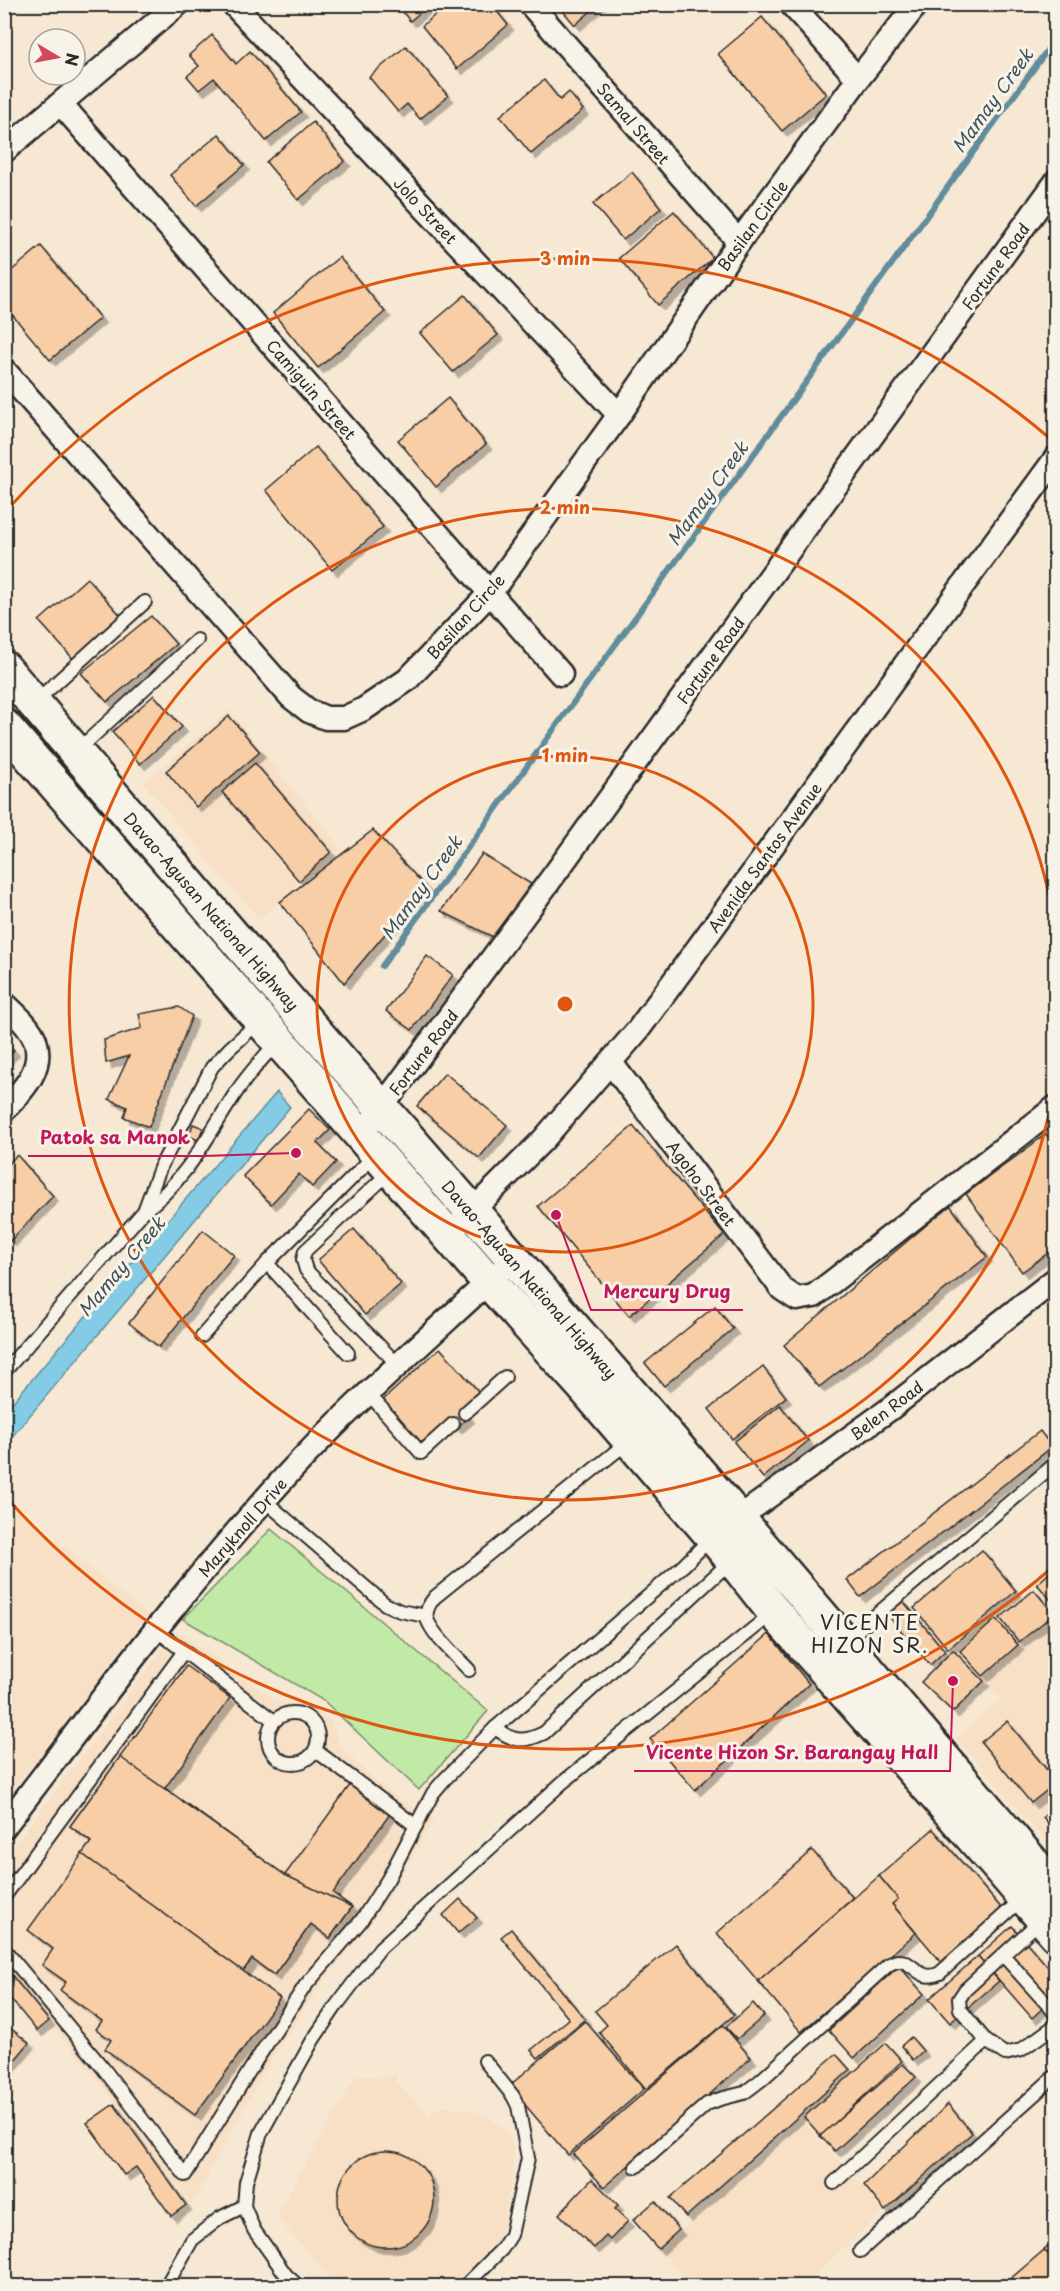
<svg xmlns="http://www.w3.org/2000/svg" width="1060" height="2291" font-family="'Playpen Sans',sans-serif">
	<defs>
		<filter id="shadow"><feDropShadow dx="5.5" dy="5.5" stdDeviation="0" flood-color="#0004"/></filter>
	</defs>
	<rect width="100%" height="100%" fill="#f7e8d4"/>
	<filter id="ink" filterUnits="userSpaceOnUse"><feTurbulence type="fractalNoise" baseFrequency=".0167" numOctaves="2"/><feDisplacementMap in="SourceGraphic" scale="12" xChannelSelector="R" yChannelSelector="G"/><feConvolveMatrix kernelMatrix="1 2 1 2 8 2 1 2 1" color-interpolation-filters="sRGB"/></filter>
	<g filter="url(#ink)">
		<g fill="#f7e0c6">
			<path d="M229,710L341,848L259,919L143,783Z"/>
			<path d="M5,1498L148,1615L5,1800Z"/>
			<path d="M1055,1559V1852L956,1738L1001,1699L957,1650Z"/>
			<path d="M177,1630L276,1701L300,1704L315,1709L328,1718L335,1729L339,1746L374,1779L401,1800L434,1819L384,1906L323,1982L268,2065L192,2205L106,2091L5,1966L4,1859Z"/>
			<path d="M357,2074L381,2078L397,2075L396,2082L429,2115L441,2106L470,2109L490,2117L509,2133L513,2149V2172L500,2238L453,2286H337L280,2221L278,2212Z"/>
			<path d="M802,2120L885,2210L807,2282L811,2286H691L661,2250Z"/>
		</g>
		<path fill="#c1eaa6" stroke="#768a68" stroke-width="1.5" d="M271,1529L488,1711L419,1790L324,1701L183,1619Z"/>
		<path fill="#84cce5" stroke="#608c9b" stroke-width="1.5" d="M277,1092L290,1107L5,1445V1411Z"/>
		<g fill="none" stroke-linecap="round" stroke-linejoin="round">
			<path stroke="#608c9b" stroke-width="6" d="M382,966L1056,38"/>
		</g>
		<g fill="#f8cea7" stroke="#2b2b2b" stroke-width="1.5" filter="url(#shadow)">
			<path d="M396,4H430L410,21Z"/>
			<path d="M448,4H491L508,25L457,69L422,26Z"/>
			<path d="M557,4H599L575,25Z"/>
			<path d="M762,17L826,94L782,131L718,54Z"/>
			<path d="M212,35L236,64L250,51L301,112L266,141L214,78L199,90L187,76L199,66L189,55Z"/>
			<path d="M406,46L448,96L420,119L407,104L398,112L369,77Z"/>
			<path d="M544,80L560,100L569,92L583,110L531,154L500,116Z"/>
			<path d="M313,122L345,161L298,200L266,162Z"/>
			<path d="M219,134L244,165L196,206L170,175Z"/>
			<path d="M632,172L661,208L623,240L593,204Z"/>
			<path d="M674,211L713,258L658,305L619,258Z"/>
			<path d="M41,246L100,318L50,360L4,305V277Z"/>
			<path d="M339,257L385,312L318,368L273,313Z"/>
			<path d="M465,295L498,335L453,372L420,333Z"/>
			<path d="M448,398L486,444L436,487L398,440Z"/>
			<path d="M316,447L383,527L332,570L266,490Z"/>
			<path d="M87,578L123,618L76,662L39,621Z"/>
			<path d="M151,616L176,644L107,702L81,673Z"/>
			<path d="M154,695L182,727L140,764L112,732Z"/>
			<path d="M229,716L260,752L196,807L166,771Z"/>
			<path d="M255,763L331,852L299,881L222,792Z"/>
			<path d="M373,830L425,886L344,983L280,902Z"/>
			<path d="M482,854L531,884L493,937L441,911Z"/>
			<path d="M427,956L453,975L412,1030L386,1011Z"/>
			<path d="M179,1007L192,1016L149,1127L124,1117L127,1107L109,1099L129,1056L106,1063L104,1040L142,1028L139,1014Z"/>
			<path d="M4,1040L14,1050L4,1061Z"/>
			<path d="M445,1073L507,1125L479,1158L417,1106Z"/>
			<path d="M309,1109L330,1130L317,1143L336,1162L312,1187L299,1174L271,1204L243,1176Z"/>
			<path d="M193,1124L203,1128L198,1140L189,1136Z"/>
			<path d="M633,1126L724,1235L629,1316L538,1206Z"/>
			<path d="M1046,1134L1056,1146V1247L1022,1272L966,1194Z"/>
			<path d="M17,1155L53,1196L10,1241L4,1235V1168Z"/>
			<path d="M950,1205L987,1257L819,1387L784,1345Z"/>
			<path d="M354,1229L401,1284L365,1315L318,1260Z"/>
			<path d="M203,1230L234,1255L159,1347L129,1323Z"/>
			<path d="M715,1306L733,1329L664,1386L645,1363Z"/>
			<path d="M440,1348L479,1392L461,1408L469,1417L456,1428L449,1420L422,1443L383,1400Z"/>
			<path d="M763,1367L786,1397L732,1439L709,1409Z"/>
			<path d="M780,1405L808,1441L763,1478L734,1442Z"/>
			<path d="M1040,1431L1052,1447L860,1597L847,1580Z"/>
			<path d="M982,1550L1016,1591L948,1649L914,1608Z"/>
			<path d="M1056,1567V1606L1037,1584Z"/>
			<path d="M1034,1590L1054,1614L1019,1642L1000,1618Z"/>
			<path d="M903,1601L945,1651L930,1665L887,1614Z"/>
			<path d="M996,1619L1018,1645L983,1676L960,1651Z"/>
			<path d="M769,1634L809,1684L695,1790L650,1739Z"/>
			<path d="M953,1650L984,1681L953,1712L921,1682Z"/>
			<path d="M186,1666L230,1698L165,1788L246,1847L285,1875L350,1785L390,1814L333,1893L352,1907L330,1938L311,1924L274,1975L252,1959L243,1971L82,1854L91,1842L70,1826Z"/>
			<path d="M1007,1721L1056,1781V1783L1031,1803L981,1742Z"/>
			<path d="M120,1757L285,1875L352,1907L330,1938L311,1924L274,1975L252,1959L243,1971L82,1854L91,1842L70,1826Z"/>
			<path d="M1056,1807V1833L1043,1817Z"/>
			<path d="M933,1829L1002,1909L941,1962L892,1904L898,1899L879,1876Z"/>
			<path d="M812,1850L853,1898L758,1981L717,1933Z"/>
			<path d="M82,1854L280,1998L195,2115L105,2049L111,2040L96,2029L102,2021L60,1990L66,1982L42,1965L53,1949L28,1930Z"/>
			<path d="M879,1876L898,1899L892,1904L916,1933L801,2032L758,1981Z"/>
			<path d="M460,1899L477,1918L458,1933L443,1915Z"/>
			<path d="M1012,1926L1056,1976V1996L1032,2018L978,1956Z"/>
			<path d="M511,1929L585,2019L538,2058L531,2050L569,2019L501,1937Z"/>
			<path d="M676,1944L734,2015L646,2089L599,2032L607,2025L595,2011Z"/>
			<path d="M978,1956L999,1981L950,2023L929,1999Z"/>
			<path d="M4,1966L49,2021L37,2031L4,1991Z"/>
			<path d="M899,1966L924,1994L854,2058L829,2030Z"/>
			<path d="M753,2003L764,2016L737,2039L726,2027Z"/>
			<path d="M585,2021L644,2089L568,2155L509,2086Z"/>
			<path d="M4,2023L29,2043L4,2073Z"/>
			<path d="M723,2025L751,2058L604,2187L573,2154Z"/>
			<path d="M911,2037L923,2051L913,2060L901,2046Z"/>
			<path d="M886,2043L902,2061L821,2136L804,2117Z"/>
			<path d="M836,2054L850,2070L686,2217L670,2198Z"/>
			<path d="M903,2064L916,2077L835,2151L820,2136Z"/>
			<path d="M114,2104L186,2205L171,2216L136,2167L124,2175L87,2123Z"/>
			<path d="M948,2104L972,2133L885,2211L864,2185Z"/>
			<circle cx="386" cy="2199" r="48"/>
			<path d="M592,2179L618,2205L615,2209L628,2221L610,2240L606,2236L594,2248L559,2214Z"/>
			<path d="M655,2201L679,2230L658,2249L633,2220Z"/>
			<path d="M1056,2239V2263L1044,2249Z"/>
			<path d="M1044,2250L1056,2262V2286H1002Z"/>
		</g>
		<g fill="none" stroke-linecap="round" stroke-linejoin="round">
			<g stroke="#2b2b2b" stroke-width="16">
				<g id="service">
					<path d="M35,702L145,602"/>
					<path d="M77,751L197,640"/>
					<path d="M391,1171L305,1251L303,1260L306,1270L399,1366"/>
					<path d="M144,1211L160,1168L212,1067L229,1049L261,1020"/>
					<path d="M267,1263L348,1353"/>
					<path d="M202,1336L267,1263L376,1154"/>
					<path d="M4,1372L144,1211C187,1180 208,1135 237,1091C249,1073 264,1057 278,1041"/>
					<path d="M369,1394L421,1453L453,1424"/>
					<path d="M465,1413L505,1377"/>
					<path d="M264,1500L385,1604L400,1611L426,1616"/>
					<path d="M155,1629L274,1721"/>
					<path d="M844,1642L1056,1463"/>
					<path d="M469,1670C458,1658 430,1633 427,1618C425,1610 430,1603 435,1597L629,1441"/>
					<circle cx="293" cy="1738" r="25"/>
					<path d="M495,1728C514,1742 523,1743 544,1733L731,1561"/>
					<path d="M315,1750L416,1826"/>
					<path d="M4,1897L184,1651"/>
					<path d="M4,1949L103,2068L185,2175L255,2062L305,1986L361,1921L388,1879L433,1793L444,1780L495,1728L684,1565L711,1538"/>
					<path d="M1003,1955L1056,2014"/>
					<path d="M986,2041L960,2009L959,1999L965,1990L1041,1920"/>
					<path d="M636,2167L707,2104L720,2099L744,2093L761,2080L888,1965C912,1949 915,1986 940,1973L1023,1898"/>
					<path d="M834,2183L986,2041L1005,2054L1021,2050L1056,2025"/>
					<path d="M860,2251L1056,2075"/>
					<path d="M166,2286L192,2240L220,2218L244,2206"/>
					<path d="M298,2286L286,2275L254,2230L244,2206L246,2182L261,2133L313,2040L336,2006L380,1948L562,1783L774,1612"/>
					<path d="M465,2286L502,2249L511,2235L528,2158L518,2106L513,2096L485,2061"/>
				</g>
			</g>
			<g stroke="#2b2b2b" stroke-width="27">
				<g id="minor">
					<path d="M233,4L619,415"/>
					<path d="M530,4L739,242"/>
					<path d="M791,4L858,79"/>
					<path d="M61,104L561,674"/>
					<path d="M4,151L178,4"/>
					<path d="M4,370L291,697L309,711L326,718H344L364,709L407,680L491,592L619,415L739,242L858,79L917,4"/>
					<path d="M4,1003C14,1013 30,1026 35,1040C45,1069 22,1091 4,1110"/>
					<path d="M611,1063L782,1289L797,1299L814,1296L1056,1107"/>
					<path d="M373,1119L554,875L1056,182"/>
					<path d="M462,1221L543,1140L638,1030L1056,458"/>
					<path d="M726,1527L891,1408L1056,1279"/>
					<path d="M4,1827C95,1708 184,1587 286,1476C352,1404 427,1339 499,1272"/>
				</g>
			</g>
			<g stroke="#2b2b2b" stroke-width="38">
				<g id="primary">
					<path d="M4,668L286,998L654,1420L1056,1890"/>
					<path d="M4,726L489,1282L583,1386L733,1560L774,1612L995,1863L1056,1934"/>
				</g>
			</g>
			<use href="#service" stroke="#f7f3e8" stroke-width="12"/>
			<use href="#minor" stroke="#f7f3e8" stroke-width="22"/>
			<use href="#primary" stroke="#f7f3e8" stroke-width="33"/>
		</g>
	</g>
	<g fill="none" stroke="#df570e" stroke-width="3">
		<circle cx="565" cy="1004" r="248"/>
		<path d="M1055 1082A496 496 0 1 1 1055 926"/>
		<path d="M1054 1566A745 745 0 0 1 7 1498M7 510A745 745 0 0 1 1054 442"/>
	</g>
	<g text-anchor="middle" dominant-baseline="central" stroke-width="6" stroke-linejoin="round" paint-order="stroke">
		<g font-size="16" fill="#2b2b2b" stroke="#f7f3e8">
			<text transform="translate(634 123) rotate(49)">Samal Street</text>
			<text transform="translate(426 210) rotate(47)">Jolo Street</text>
			<text transform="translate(752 225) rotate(-54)">Basilan Circle</text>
			<text transform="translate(995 266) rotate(-54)">Fortune Road</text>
			<text transform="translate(312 389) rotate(49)">Camiguin Street</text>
			<text transform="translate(465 616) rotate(-48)">Basilan Circle</text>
			<text transform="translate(710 660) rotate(-54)">Fortune Road</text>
			<text transform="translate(764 857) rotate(-54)">Avenida Santos Avenue</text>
			<text transform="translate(212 911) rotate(49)">Davao-Agusan National Highway</text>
			<text transform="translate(423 1052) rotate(-53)">Fortune Road</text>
			<text transform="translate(702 1183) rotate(53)">Agoho Street</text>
			<text transform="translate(530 1279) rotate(49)">Davao-Agusan National Highway</text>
			<text transform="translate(886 1410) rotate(-37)">Belen Road</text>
			<text transform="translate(242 1527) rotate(-49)">Maryknoll Drive</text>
		</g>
		<g font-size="18" font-style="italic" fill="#41535a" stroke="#f7f3e8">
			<text transform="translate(992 100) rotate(-54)">Mamay Creek</text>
			<text transform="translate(707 493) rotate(-54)">Mamay Creek</text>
			<text transform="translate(421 887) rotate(-54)">Mamay Creek</text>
			<text transform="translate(121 1266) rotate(-50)">Mamay Creek</text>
		</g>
		<g font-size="20" letter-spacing="1.5" fill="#2b2b2b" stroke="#f7f3e8">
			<text x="870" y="1622">VICENTE<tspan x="870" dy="23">HIZON SR.</tspan></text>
		</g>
	</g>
	<circle cx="565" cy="1004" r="9" fill="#df570e" stroke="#f7f3e8" stroke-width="3"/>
	<g font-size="18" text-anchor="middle" font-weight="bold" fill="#df570e" stroke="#f7f3e8" stroke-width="6" stroke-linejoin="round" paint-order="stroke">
		<text x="565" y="265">3 min</text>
		<text x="565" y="514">2 min</text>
		<text x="565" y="762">1 min</text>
	</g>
	<path fill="none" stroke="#c2185b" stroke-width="2" d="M296 1153L203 1156H28M556 1215L591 1310H743M953 1681L950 1771H634"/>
	<g fill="#c2185b" stroke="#f7f3e8" stroke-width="2">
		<circle cx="296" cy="1153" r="6"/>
		<circle cx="556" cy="1215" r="6"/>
		<circle cx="953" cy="1681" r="6"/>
	</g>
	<g font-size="18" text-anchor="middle" font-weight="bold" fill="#c2185b" stroke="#f7f3e8" stroke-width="6" stroke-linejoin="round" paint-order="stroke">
		<text x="115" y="1144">Patok sa Manok</text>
		<text x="667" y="1298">Mercury Drug</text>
		<text x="792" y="1759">Vicente Hizon Sr. Barangay Hall</text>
	</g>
	<rect width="1060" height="2291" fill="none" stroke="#f7f3e8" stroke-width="24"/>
	<rect x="12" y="12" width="1036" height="2267" fill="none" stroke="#2b2b2b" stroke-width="2" filter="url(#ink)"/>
	<g transform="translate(57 57) rotate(100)"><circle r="28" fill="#f7f3e8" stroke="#a5a39c" stroke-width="1.5"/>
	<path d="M0-4.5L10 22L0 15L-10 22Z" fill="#d1495b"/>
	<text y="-9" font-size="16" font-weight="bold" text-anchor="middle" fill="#2b2b2b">N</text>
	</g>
</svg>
